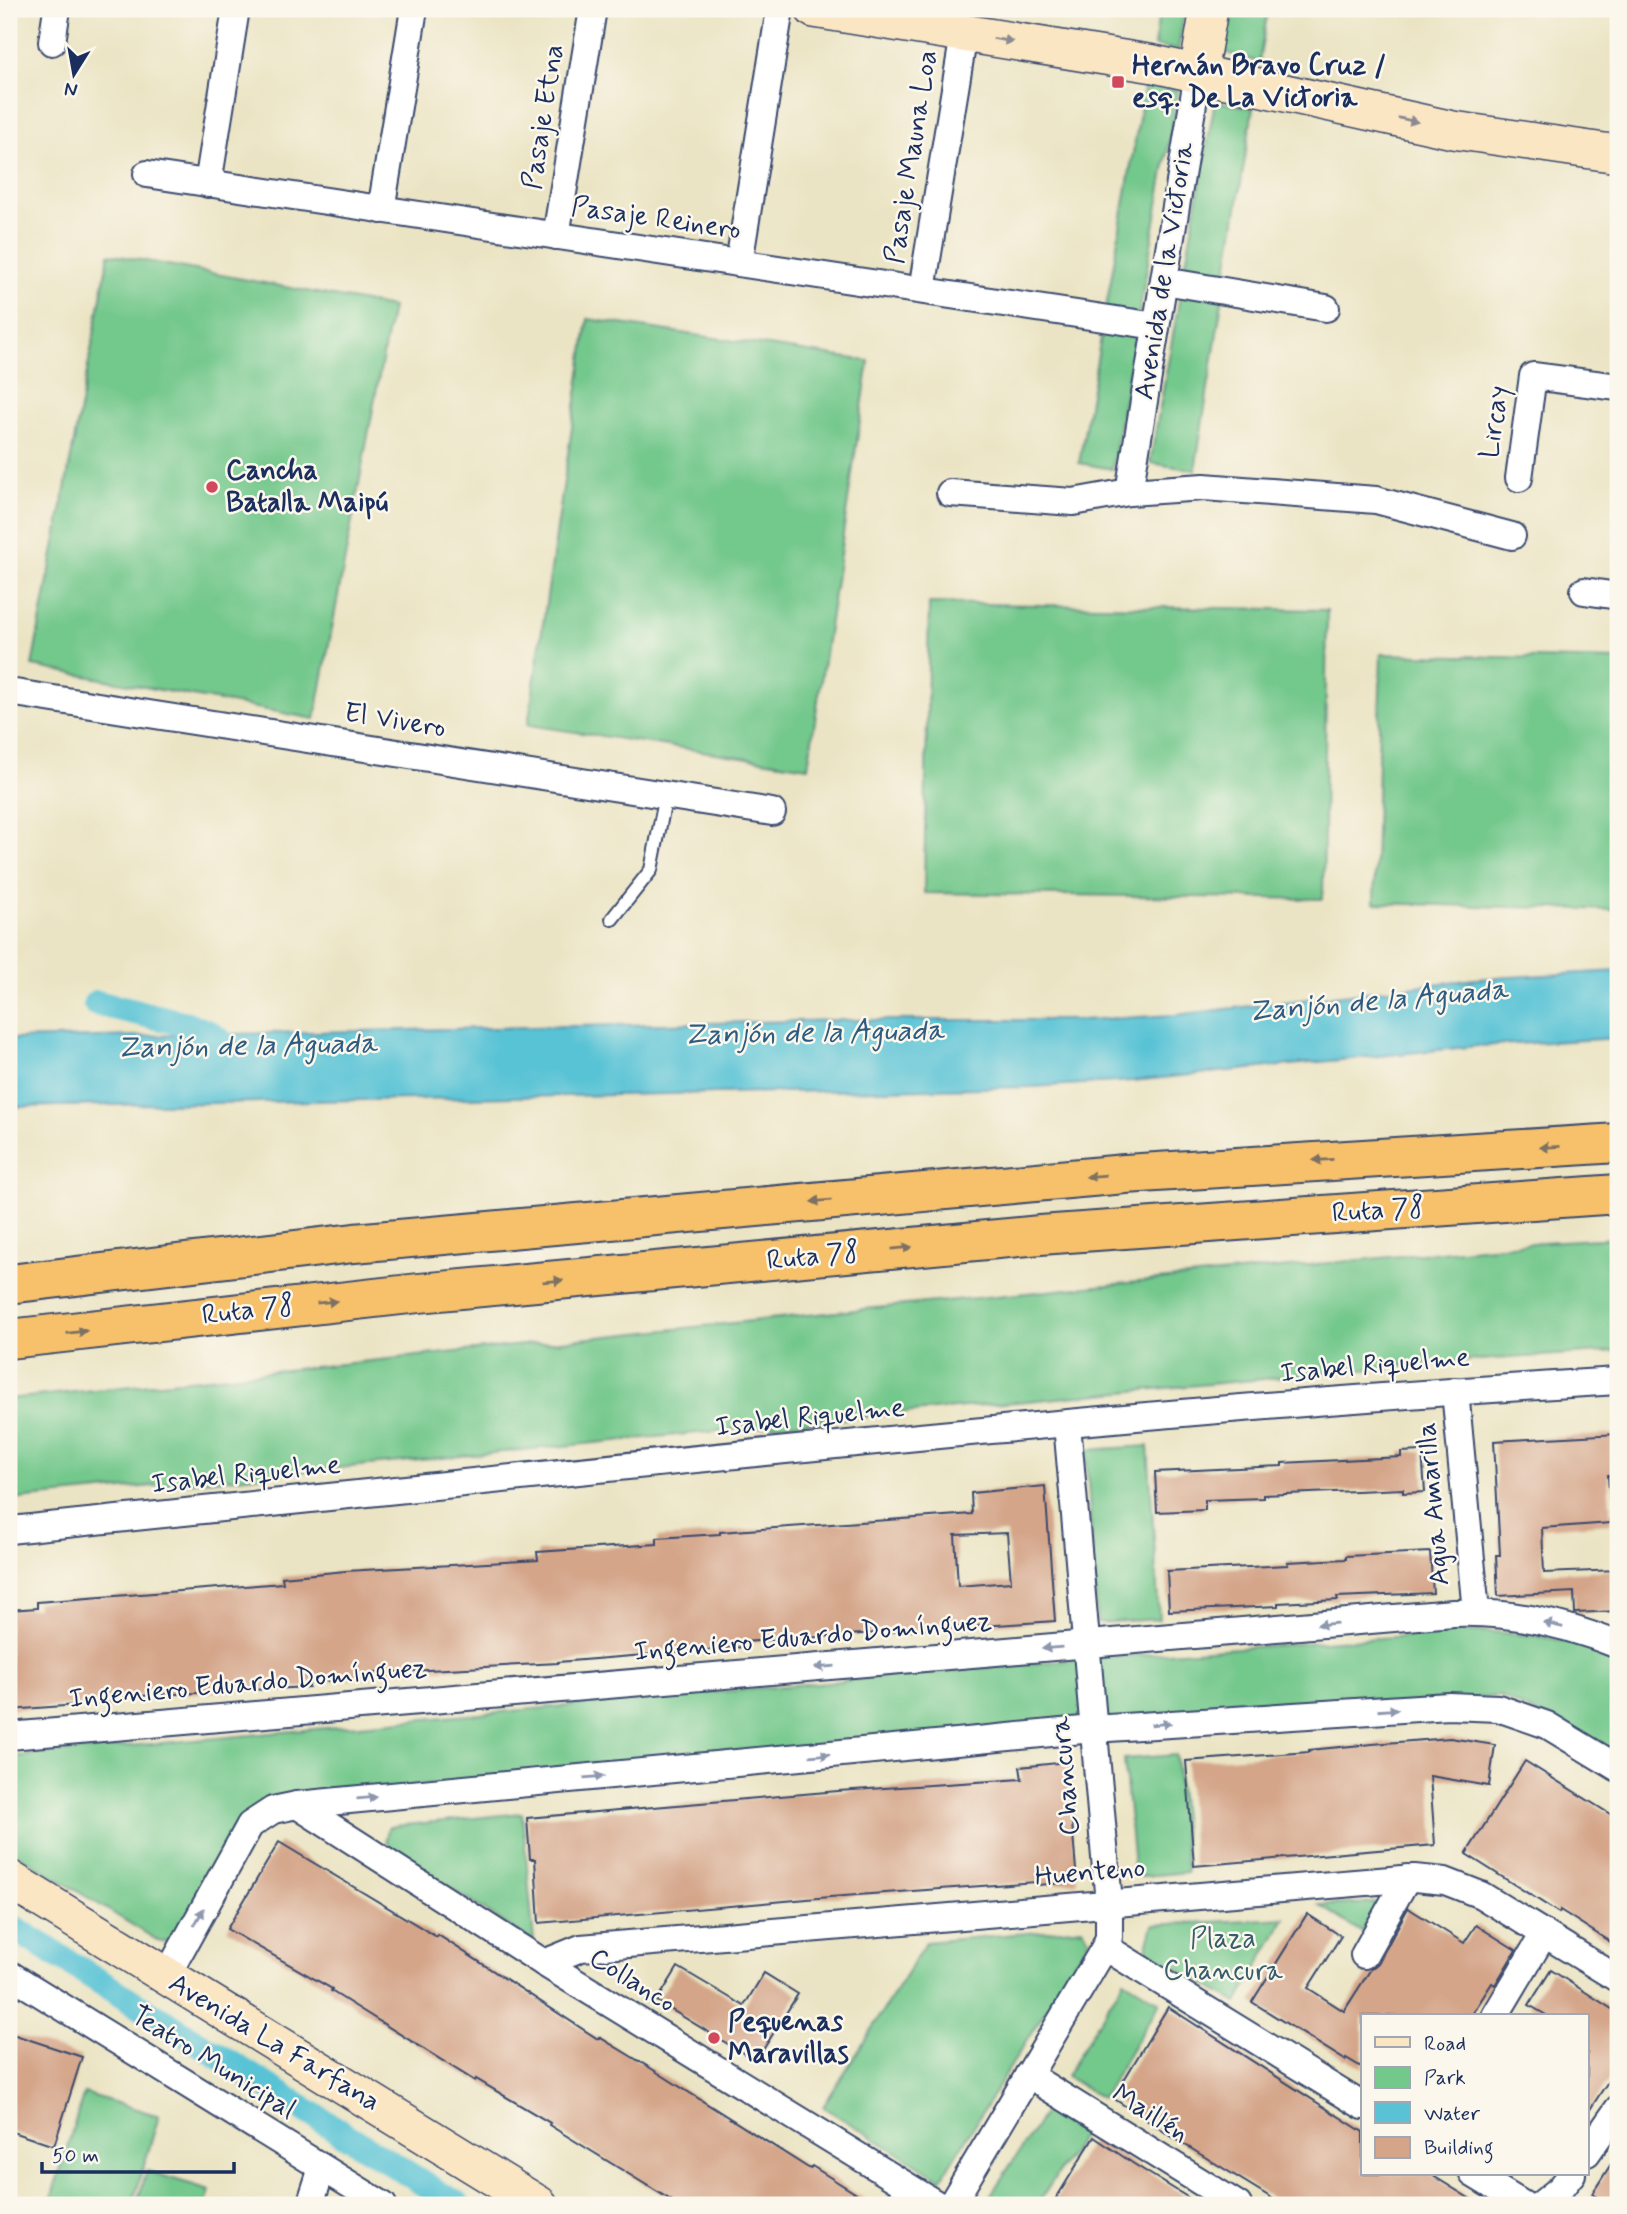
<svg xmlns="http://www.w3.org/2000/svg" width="1627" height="2214" font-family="Mynerve,sans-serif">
	<rect width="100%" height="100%" fill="#fbf7ec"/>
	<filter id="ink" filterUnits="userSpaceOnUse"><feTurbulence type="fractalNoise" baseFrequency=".0143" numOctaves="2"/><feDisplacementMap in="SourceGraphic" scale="14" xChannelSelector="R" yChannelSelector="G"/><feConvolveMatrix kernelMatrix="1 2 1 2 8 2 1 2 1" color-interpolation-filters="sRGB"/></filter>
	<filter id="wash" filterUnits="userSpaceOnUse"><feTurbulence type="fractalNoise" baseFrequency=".00686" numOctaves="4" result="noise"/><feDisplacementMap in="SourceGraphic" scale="28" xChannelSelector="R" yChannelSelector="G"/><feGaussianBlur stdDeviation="1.57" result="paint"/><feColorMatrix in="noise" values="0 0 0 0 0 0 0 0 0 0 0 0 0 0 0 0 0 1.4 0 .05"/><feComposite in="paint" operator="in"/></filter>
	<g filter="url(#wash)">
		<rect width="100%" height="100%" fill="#ebe4c4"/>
		<g fill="#73c88c" stroke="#477c75" stroke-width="2">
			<path d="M1160,9H1185L1178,50L1154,46Z"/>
			<path d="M1227,9H1268L1259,62L1220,51Z"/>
			<path d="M1145,84L1178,90L1112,469L1079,463Z"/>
			<path d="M1215,101L1253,108L1195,470L1150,463Z"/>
			<path d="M109,254L392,307L315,719L32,666Z"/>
			<path d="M588,319L869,361L808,767L528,725Z"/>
			<path d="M929,603L1327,610L1323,899L924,893Z"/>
			<path d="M1381,654L1618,660V910L1374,903Z"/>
			<path d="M1618,1238V1351L1447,1362L1068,1397L9,1500V1399L875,1308L1542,1242Z"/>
			<path d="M1148,1446L1159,1619L1097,1623L1086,1450Z"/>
			<path d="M1478,1631C1526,1634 1574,1637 1618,1660V1754L1500,1696L284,1797L177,1940L160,1942L9,1849V1757L1080,1659Z"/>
			<path d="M1176,1755L1187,1872L1135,1877L1124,1759Z"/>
			<path d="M522,1813L534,1942L391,1850L386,1841L388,1828L395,1826Z"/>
			<path d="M1380,1903L1361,1932L1320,1905Z"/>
			<path d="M1285,1918L1237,2003L1146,1951L1153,1925Z"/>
			<path d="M1083,1928L1089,1940L941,2179L823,2107L926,1942Z"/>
			<path d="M1124,1980L1160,2002L1102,2098L1066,2076Z"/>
			<path d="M84,2093L159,2116L132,2205H49Z"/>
			<path d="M1050,2105L1087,2128L1037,2205H984Z"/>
			<path d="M147,2171L210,2190L206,2205H136Z"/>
		</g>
		<path fill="#59c3d5" stroke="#3a799a" stroke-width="2" d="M1618,971V1038L1477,1046L1132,1081L1032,1087L9,1107V1039L843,1020H1082L1176,1015L1475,979Z"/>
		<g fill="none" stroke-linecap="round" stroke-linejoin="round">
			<g stroke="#59c3d5" stroke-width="26">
				<path d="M96,1003L187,1024L209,1033L237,1053"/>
				<path d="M9,1925L458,2205"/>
			</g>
		</g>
		<g id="blocks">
			<g fill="#d4a589" fill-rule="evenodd">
				<path d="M1618,1434V1475H1608L1611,1523L1542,1528L1544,1573L1618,1570V1611L1575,1613L1574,1592L1498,1596L1496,1555H1500L1494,1441Z"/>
				<path d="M1422,1451L1425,1492L1403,1493V1489L1263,1495V1498L1205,1500V1510L1157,1512L1155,1472L1282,1466V1463L1401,1457V1452Z"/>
				<path d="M1045,1486L1055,1621L743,1642V1647L558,1662V1663L372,1673V1678L309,1682V1687L120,1697V1702L9,1710V1610L37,1608V1602L283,1583L282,1577L346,1571L538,1560L537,1552L657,1544V1538L720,1534V1532L972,1514L971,1493ZM1007,1533L1011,1582L958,1586L955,1535Z"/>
				<path d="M1430,1552L1433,1593L1337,1597L1338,1600L1278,1603V1606L1169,1611L1167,1571L1288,1565L1287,1562L1346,1559V1556Z"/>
				<path d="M1450,1738L1495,1745L1489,1786L1430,1776L1435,1845L1194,1866L1186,1761L1309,1752V1750L1372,1744Z"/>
				<path d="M1525,1761L1618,1819V1947L1560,1910L1559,1913L1466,1854Z"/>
				<path d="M1067,1762L1077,1882L1037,1885L1036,1882L830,1897L539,1923L535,1859H530L527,1818L838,1791L1022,1779L1020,1767Z"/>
				<path d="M279,1842L437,1937L438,1935L598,2039L599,2037L652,2069L810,2169L812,2166L874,2205H679L549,2125L550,2123L476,2079L475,2081L331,1991L332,1989L227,1929Z"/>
				<path d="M1408,1908L1464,1943L1476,1925L1516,1950L1495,1985L1492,1983L1471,2016H1363V2068L1346,2058L1345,2060L1252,2002L1307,1914L1341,1936L1308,1988L1344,2011L1371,1969L1378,1963Z"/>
				<path d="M678,1967L744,2006L764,1973L798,1994L756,2061L657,2001Z"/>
				<path d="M1551,1970L1618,2013V2066L1587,2114V2016H1548L1529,2005Z"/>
				<path d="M1168,2007L1363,2132V2174H1430L1480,2205H1283L1169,2135L1113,2098Z"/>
				<path d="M9,2033L82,2057L54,2146L9,2131Z"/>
				<path d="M1094,2137L1134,2164L1200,2205H1052Z"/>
				<path d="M1618,2153V2205H1609L1592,2194Z"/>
			</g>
		</g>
	</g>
	<g filter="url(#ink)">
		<use href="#blocks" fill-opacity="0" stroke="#3a4a6d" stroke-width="2"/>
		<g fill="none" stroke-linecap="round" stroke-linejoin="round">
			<g stroke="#3a4a6d" stroke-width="16">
				<path id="lane" d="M612,919L651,870L666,795"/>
			</g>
			<g stroke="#3a4a6d" stroke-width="30">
				<g id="street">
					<path d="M52,42L57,9"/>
					<path d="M147,174L1156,326"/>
					<path d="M208,184L236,9"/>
					<path d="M381,210L414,9"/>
					<path d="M556,236L593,9"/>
					<path d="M739,263L780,9"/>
					<path d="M1164,281L1326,308"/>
					<path d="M922,290L964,34"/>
					<path d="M1519,478L1533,376L1618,387"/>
					<path d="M1129,492L1198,73"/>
					<path d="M950,493L1073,502L1129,492L1204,487L1376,500L1512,536"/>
					<path d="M1584,591L1618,596"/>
					<path d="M9,692L772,812"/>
					<path d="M1455,1391L1476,1612"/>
					<path d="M9,1530C545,1476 1081,1413 1618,1381"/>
					<path d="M9,1736L1453,1613C1509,1611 1566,1624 1618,1645"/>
					<path d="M297,1805L544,1963L938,2205"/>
					<path d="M1105,1947L1363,2106"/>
					<path d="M1364,1955L1407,1878"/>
					<path d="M544,1963L581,1948L1414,1878L1445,1881L1481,1895L1618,1979"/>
					<path d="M9,1974L383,2205"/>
					<path d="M166,1977L250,1825L273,1810L297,1805L1093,1729L1449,1706L1498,1708L1547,1725L1618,1768"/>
					<path d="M1495,2016L1544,1934"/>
					<path d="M1028,2075L1238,2205"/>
					<path d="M1587,2153L1618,2109"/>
					<path d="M1473,2174L1524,2205"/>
					<path d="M310,2205L322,2168"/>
					<path d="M951,2205L1105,1947L1109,1937V1903L1067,1424"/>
					<path d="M1540,2205L1560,2189L1572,2174"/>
				</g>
			</g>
			<g stroke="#3a4a6d" stroke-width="40">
				<g id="secondary">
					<path d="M814,9L1154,64L1453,130L1618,154"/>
					<path d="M1198,73L1209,9"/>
					<path d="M9,1879L539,2205"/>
				</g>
			</g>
			<g stroke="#3a4a6d" stroke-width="42">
				<g id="highway">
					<path d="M9,1284L354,1243L1125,1174L1618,1143"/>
					<path d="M9,1339L419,1293L1040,1235L1618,1194"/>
				</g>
			</g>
			<use href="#lane" stroke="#fff" stroke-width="12"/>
			<use href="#street" stroke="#fff" stroke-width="26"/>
			<use href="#secondary" stroke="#fbe6c4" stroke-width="37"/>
			<use href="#highway" stroke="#f6c16b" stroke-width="38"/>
		</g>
		<defs><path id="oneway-solid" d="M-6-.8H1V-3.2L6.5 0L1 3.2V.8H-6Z" transform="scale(1.75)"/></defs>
		<g fill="#8b8a91">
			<use href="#oneway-solid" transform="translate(1003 40) rotate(9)"/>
			<use href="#oneway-solid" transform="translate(1408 120) rotate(13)"/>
		</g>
		<g fill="#7e7164">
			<use href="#oneway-solid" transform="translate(1550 1147) rotate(177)"/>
			<use href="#oneway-solid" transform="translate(1323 1160) rotate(177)"/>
			<use href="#oneway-solid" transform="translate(1096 1176) rotate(175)"/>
			<use href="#oneway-solid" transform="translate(821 1201) rotate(175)"/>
			<use href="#oneway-solid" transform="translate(902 1248) rotate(-6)"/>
			<use href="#oneway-solid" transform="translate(553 1281) rotate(-5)"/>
			<use href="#oneway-solid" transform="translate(327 1302) rotate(-6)"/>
			<use href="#oneway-solid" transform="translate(77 1332) rotate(-7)"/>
		</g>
		<g fill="#8d97ae">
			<use href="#oneway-solid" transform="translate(1327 1624) rotate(175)"/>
			<use href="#oneway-solid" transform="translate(1553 1625) rotate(-167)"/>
			<use href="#oneway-solid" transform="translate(1052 1648) rotate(175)"/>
			<use href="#oneway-solid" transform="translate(825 1667) rotate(175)"/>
			<use href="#oneway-solid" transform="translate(1388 1710) rotate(-4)"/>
			<use href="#oneway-solid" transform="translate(1161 1724) rotate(-4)"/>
			<use href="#oneway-solid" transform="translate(820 1755) rotate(-5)"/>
			<use href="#oneway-solid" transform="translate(594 1777) rotate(-5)"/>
			<use href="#oneway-solid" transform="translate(367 1798) rotate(-5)"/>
			<use href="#oneway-solid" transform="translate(199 1917) rotate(-61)"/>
		</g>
	</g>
	<g fill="#d1495b" stroke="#fbf7ec" stroke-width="2.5">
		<rect x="1111" y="75" width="14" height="14" rx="3.5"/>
		<circle cx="212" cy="487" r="7"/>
		<circle cx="714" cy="2038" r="7"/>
	</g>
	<g text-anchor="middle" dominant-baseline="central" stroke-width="5" stroke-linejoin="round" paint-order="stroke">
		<g font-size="28" font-weight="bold" fill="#1b2f5e" stroke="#fbf7ec" text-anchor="start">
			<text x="1132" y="66">Hernán Bravo Cruz /<tspan x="1132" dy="32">esq. De La Victoria</tspan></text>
			<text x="226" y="471">Cancha<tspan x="226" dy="32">Batalla Maipú</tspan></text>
			<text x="728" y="2022">Pequenas<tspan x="728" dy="32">Maravillas</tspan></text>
		</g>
		<g font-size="28" fill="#1b2f5e" stroke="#fbf7ec">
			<text transform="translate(544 117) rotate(-81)">Pasaje Etna</text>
			<text transform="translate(912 157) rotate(-81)">Pasaje Mauna Loa</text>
			<text transform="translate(656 219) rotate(8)">Pasaje Reinero</text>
			<text transform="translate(1165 271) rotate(-81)">Avenida de la Victoria</text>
			<text transform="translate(1495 422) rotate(-82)">Lircay</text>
			<text transform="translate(395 721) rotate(9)">El Vivero</text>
			<text transform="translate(1378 1211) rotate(-4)">Ruta 78</text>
			<text transform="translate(813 1257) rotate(-6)">Ruta 78</text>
			<text transform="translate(248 1311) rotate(-7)">Ruta 78</text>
			<text transform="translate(1375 1366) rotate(-5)">Isabel Riquelme</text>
			<text transform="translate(810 1418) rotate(-6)">Isabel Riquelme</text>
			<text transform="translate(246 1475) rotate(-6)">Isabel Riquelme</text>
			<text transform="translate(1434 1504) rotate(-95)">Agua Amarilla</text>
			<text transform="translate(813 1637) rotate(-5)">Ingeniero Eduardo Domínguez</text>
			<text transform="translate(248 1684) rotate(-5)">Ingeniero Eduardo Domínguez</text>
			<text transform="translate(1066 1776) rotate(-95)">Chancura</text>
			<text transform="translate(1090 1873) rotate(-5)">Huenteno</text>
			<text transform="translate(632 1981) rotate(32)">Collanco</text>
			<text transform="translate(274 2043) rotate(31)">Avenida La Farfana</text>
			<text transform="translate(213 2063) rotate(32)">Teatro Municipal</text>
			<text transform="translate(1150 2114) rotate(32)">Maillén</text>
		</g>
		<g font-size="28" fill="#355d6c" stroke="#fbf7ec">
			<text x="1223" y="1939">Plaza<tspan x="1223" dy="32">Chancura</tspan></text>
		</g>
		<g font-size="30" font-style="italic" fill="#2e5b82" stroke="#fbf7ec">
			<text transform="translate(1378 1001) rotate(-5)">Zanjón de la Aguada</text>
			<text transform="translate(814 1033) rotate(-1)">Zanjón de la Aguada</text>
			<text transform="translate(247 1046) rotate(-1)">Zanjón de la Aguada</text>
		</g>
	</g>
	<rect width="1627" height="2214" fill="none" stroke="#fbf7ec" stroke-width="35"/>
	<rect x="1361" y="2014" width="228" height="161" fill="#fbf7ec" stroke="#a1a7b3" stroke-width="2"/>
	<rect x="1375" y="2037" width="35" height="10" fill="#fbe6c4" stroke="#a1a7b3" stroke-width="2"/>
	<text x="1424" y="2050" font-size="21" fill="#1b2f5e">Road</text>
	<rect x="1375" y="2067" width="35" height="21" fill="#73c88c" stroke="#a1a7b3" stroke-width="2"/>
	<text x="1424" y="2084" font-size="21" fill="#1b2f5e">Park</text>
	<rect x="1375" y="2102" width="35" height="21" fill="#59c3d5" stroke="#a1a7b3" stroke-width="2"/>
	<text x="1424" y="2120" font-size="21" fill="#1b2f5e">Water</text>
	<rect x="1375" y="2137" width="35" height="21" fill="#d4a589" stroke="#a1a7b3" stroke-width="2"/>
	<text x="1424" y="2154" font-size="21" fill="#1b2f5e">Building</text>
	<g transform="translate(74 74) rotate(191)" stroke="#fbf7ec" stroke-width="5" paint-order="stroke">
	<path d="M0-5L12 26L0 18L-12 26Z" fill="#1b2f5e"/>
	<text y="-10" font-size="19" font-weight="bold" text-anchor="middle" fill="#1b2f5e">N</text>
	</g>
	<path d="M42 2162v10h192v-10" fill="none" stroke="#1b2f5e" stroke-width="3.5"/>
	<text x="52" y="2162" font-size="21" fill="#1b2f5e" stroke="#fbf7ec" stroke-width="5" paint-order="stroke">50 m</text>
</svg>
